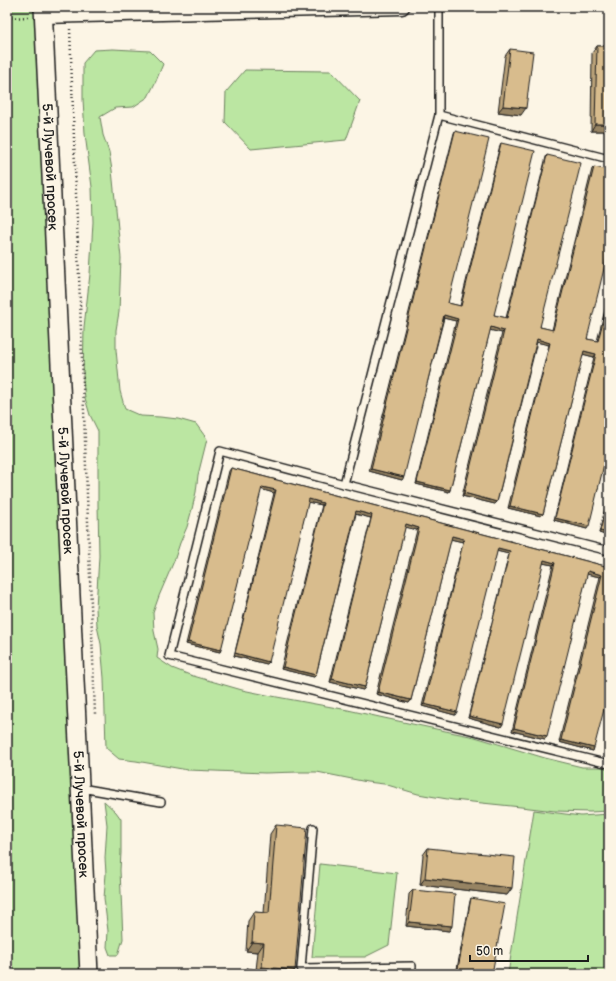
<svg xmlns="http://www.w3.org/2000/svg" width="616" height="981" font-family="'Balsamiq Sans',sans-serif">
	<rect width="100%" height="100%" fill="#fcf5e5"/>
	<filter id="ink" filterUnits="userSpaceOnUse"><feTurbulence type="fractalNoise" baseFrequency=".025" numOctaves="2"/><feDisplacementMap in="SourceGraphic" scale="8" xChannelSelector="R" yChannelSelector="G"/><feConvolveMatrix kernelMatrix="1 2 1 2 8 2 1 2 1" color-interpolation-filters="sRGB"/></filter>
	<g filter="url(#ink)">
		<g fill="#bbe6a2" stroke="#6c815f">
			<path d="M7,7H39L80,974H7Z"/>
			<path d="M113,49L150,51L163,64L156,81L148,97L133,107L115,108L100,117L103,135L109,152L112,170L121,258L119,312L116,330V350L120,391L125,409L141,416L160,417L178,419L196,424L207,439L198,475L196,492L192,509L187,527L180,543L174,561L159,596L153,613L154,631L158,649L157,658L172,668L190,675L242,690L277,697L348,710L384,718L455,733L475,737L545,758L582,767H603L609,769V811L590,812L555,811L521,807L453,800L418,794L384,784L367,782L317,772H299L265,773L188,770L136,761L119,759L106,748L104,678L101,644L97,626L96,608L99,556L98,504V431L90,415L85,398L83,381L84,327L90,274L93,222L92,187L85,134L83,99V63L94,50Z"/>
			<path d="M245,70L331,71L360,101L346,140L251,149L225,122L226,92Z"/>
			<path d="M104,801L116,812L121,819V853L120,870L123,939L118,955H110L107,947L108,931L104,898L106,874L105,858L107,825Z"/>
			<path d="M534,810L581,816L609,814V974H508Z"/>
			<path d="M320,864L397,873L389,945L365,957H312Z"/>
		</g>
		<g fill="none" stroke-linecap="round" stroke-linejoin="round">
			<g stroke="#1c1c1c" stroke-width="10">
				<g id="service">
					<path d="M439,7V115"/>
					<path d="M609,159L439,115L344,484L609,551"/>
					<path d="M344,484L220,451L169,656L609,764"/>
					<path d="M81,788L161,802"/>
					<path d="M313,828L301,968L412,966L411,974"/>
				</g>
			</g>
			<g stroke="#1c1c1c" stroke-width="17">
				<path id="minor" d="M43,16L402,7"/>
			</g>
			<g stroke="#1c1c1c" stroke-width="20">
				<g id="tertiary">
					<path id="s1" d="M43,7L89,974"/>
				</g>
			</g>
			<g stroke="#1c1c1c" stroke-width="2.5" stroke-dasharray="1 3" stroke-linecap="butt">
				<path d="M7,18L28,17"/>
				<path d="M70,29L95,714"/>
			</g>
			<use href="#service" stroke="#fcf5e5" stroke-width="7"/>
			<use href="#minor" stroke="#fcf5e5" stroke-width="14"/>
			<use href="#tertiary" stroke="#fcf5e5" stroke-width="17"/>
		</g>
		<g fill="#baa279" stroke="#1c1c1c">
			<path d="M597,46H609V131H591L592,53Z"/>
			<path d="M510,49L521,115L498,112L505,56Z"/>
			<path d="M455,131L448,303L460,306L500,145L501,143L494,315L506,318L546,157L547,155L540,327L552,330L592,169L594,167L587,339L597,341L609,294V444L587,529L554,520L594,357L583,354L543,514L541,516L508,508L549,345L537,342L497,502L495,504L462,496L502,333L490,330L450,490L449,492L416,484L456,321L444,318L402,480L369,471L454,133Z"/>
			<path d="M231,468L609,567L593,751L559,742L600,577L587,574L545,739L512,731L553,565L543,563L501,727L468,718L509,554L497,551L455,715L422,706L463,542L451,539L411,700L409,703L376,694L417,530L405,527L365,687L363,690L330,682L371,518L356,514L316,675L314,677L281,669L322,505L308,502L267,664L234,656L274,493L261,489L220,652L186,644L229,471Z"/>
			<path d="M609,492V536L599,533Z"/>
			<path d="M609,738V755L605,754Z"/>
			<path d="M276,825L295,970L292,974H244L247,968L256,970L258,952L246,951L248,921L254,912L264,913L270,834Z"/>
			<path d="M428,848L512,888L507,895L420,885L423,855Z"/>
			<path d="M413,890L452,926L449,931L406,926L409,894Z"/>
			<path d="M471,898L492,974H456L470,901Z"/>
		</g>
		<g fill="#978463" stroke="#1c1c1c">
			<path d="M503,106L526,108L521,115L498,112Z"/>
			<path d="M595,124H609V131H591Z"/>
			<path d="M444,315L458,319L456,321L443,318Z"/>
			<path d="M491,327L504,331L502,333L489,330Z"/>
			<path d="M537,339L550,343L549,345L536,342Z"/>
			<path d="M584,351L596,354L594,357L582,354Z"/>
			<path d="M371,469L404,477L402,480L369,471Z"/>
			<path d="M417,482L450,490L449,492L416,484Z"/>
			<path d="M262,487L276,490L274,493L260,489Z"/>
			<path d="M464,493L497,502L495,504L462,496Z"/>
			<path d="M309,499L323,503L322,505L307,502Z"/>
			<path d="M510,506L543,514L541,516L508,508Z"/>
			<path d="M356,511L372,515L371,518L355,514Z"/>
			<path d="M555,518L589,526L587,529L554,520Z"/>
			<path d="M406,524L419,528L417,530L404,527Z"/>
			<path d="M600,531L609,533V536L599,533Z"/>
			<path d="M452,536L464,539L463,542L450,539Z"/>
			<path d="M498,548L510,551L509,554L496,551Z"/>
			<path d="M544,560L555,563L553,565L542,563Z"/>
			<path d="M588,571L602,575L600,577L586,574Z"/>
			<path d="M188,642L221,650L220,652L186,644Z"/>
			<path d="M235,653L269,662L267,664L234,656Z"/>
			<path d="M283,667L316,675L314,677L281,669Z"/>
			<path d="M332,679L365,687L363,690L330,682Z"/>
			<path d="M378,692L411,700L409,703L376,694Z"/>
			<path d="M424,704L457,712L455,715L422,706Z"/>
			<path d="M469,716L503,724L501,727L468,718Z"/>
			<path d="M514,728L547,736L545,739L512,731Z"/>
			<path d="M561,740L594,748L593,751L559,742Z"/>
			<path d="M607,752H609V755L605,754Z"/>
			<path d="M425,878L512,888L507,895L420,885Z"/>
			<path d="M409,922L452,926L449,931L406,926Z"/>
			<path d="M252,942L264,943L258,952L246,951Z"/>
			<path d="M262,967L295,970L292,974H257Z"/>
		</g>
		<g fill="#d8bc8d" stroke="#1c1c1c">
			<path d="M597,46H609V124H595Z"/>
			<path d="M510,49L533,52L526,108L503,106Z"/>
			<path d="M455,131L489,139L448,303L461,306L501,143L535,151L494,315L507,318L547,155L581,163L540,327L553,330L594,167L609,170V248L587,339L598,341L609,298V444L589,526L555,518L596,354L584,351L543,514L510,506L550,343L537,339L497,502L464,493L504,331L491,327L450,490L417,482L458,319L444,315L404,477L371,469Z"/>
			<path d="M231,468L609,567V690L594,748L561,740L602,575L588,571L547,736L514,728L555,563L544,560L503,724L469,716L510,551L498,548L457,712L424,704L464,539L452,536L411,700L378,692L419,528L406,524L365,687L332,679L372,515L356,511L316,675L283,667L323,503L309,499L269,662L235,653L276,490L262,487L221,650L188,642Z"/>
			<path d="M609,496V533L600,531Z"/>
			<path d="M609,742V752H607Z"/>
			<path d="M276,825L307,828L295,970L262,967L264,943L252,942L254,912L269,913Z"/>
			<path d="M428,848L515,857L512,888L425,878Z"/>
			<path d="M413,890L455,894L452,926L409,922Z"/>
			<path d="M471,898L505,904L492,974H457Z"/>
			<path d="M247,968L259,971L258,974H246Z"/>
		</g>
	</g>
	<g text-anchor="middle" dominant-baseline="central" stroke-width="4" stroke-linejoin="round" paint-order="stroke">
		<g font-size="14" fill="#1c1c1c" stroke="#fcf5e5">
			<text stroke="none"><textPath href="#s1" startOffset="160">5-й Лучевой просек</textPath></text>
			<text stroke="none"><textPath href="#s1" startOffset="484">5-й Лучевой просек</textPath></text>
			<text stroke="none"><textPath href="#s1" startOffset="808">5-й Лучевой просек</textPath></text>
		</g>
	</g>
	<rect width="616" height="981" fill="none" stroke="#fcf5e5" stroke-width="24"/>
	<rect x="12" y="12" width="592" height="957" fill="none" stroke="#1c1c1c" stroke-width="1.5" filter="url(#ink)"/>
	<path d="M470 955v6h118v-6" fill="none" stroke="#1c1c1c" stroke-width="2"/>
	<text x="476" y="955" font-size="12" fill="#1c1c1c" stroke="#fcf5e5" stroke-width="3" paint-order="stroke">50 m</text>
</svg>
